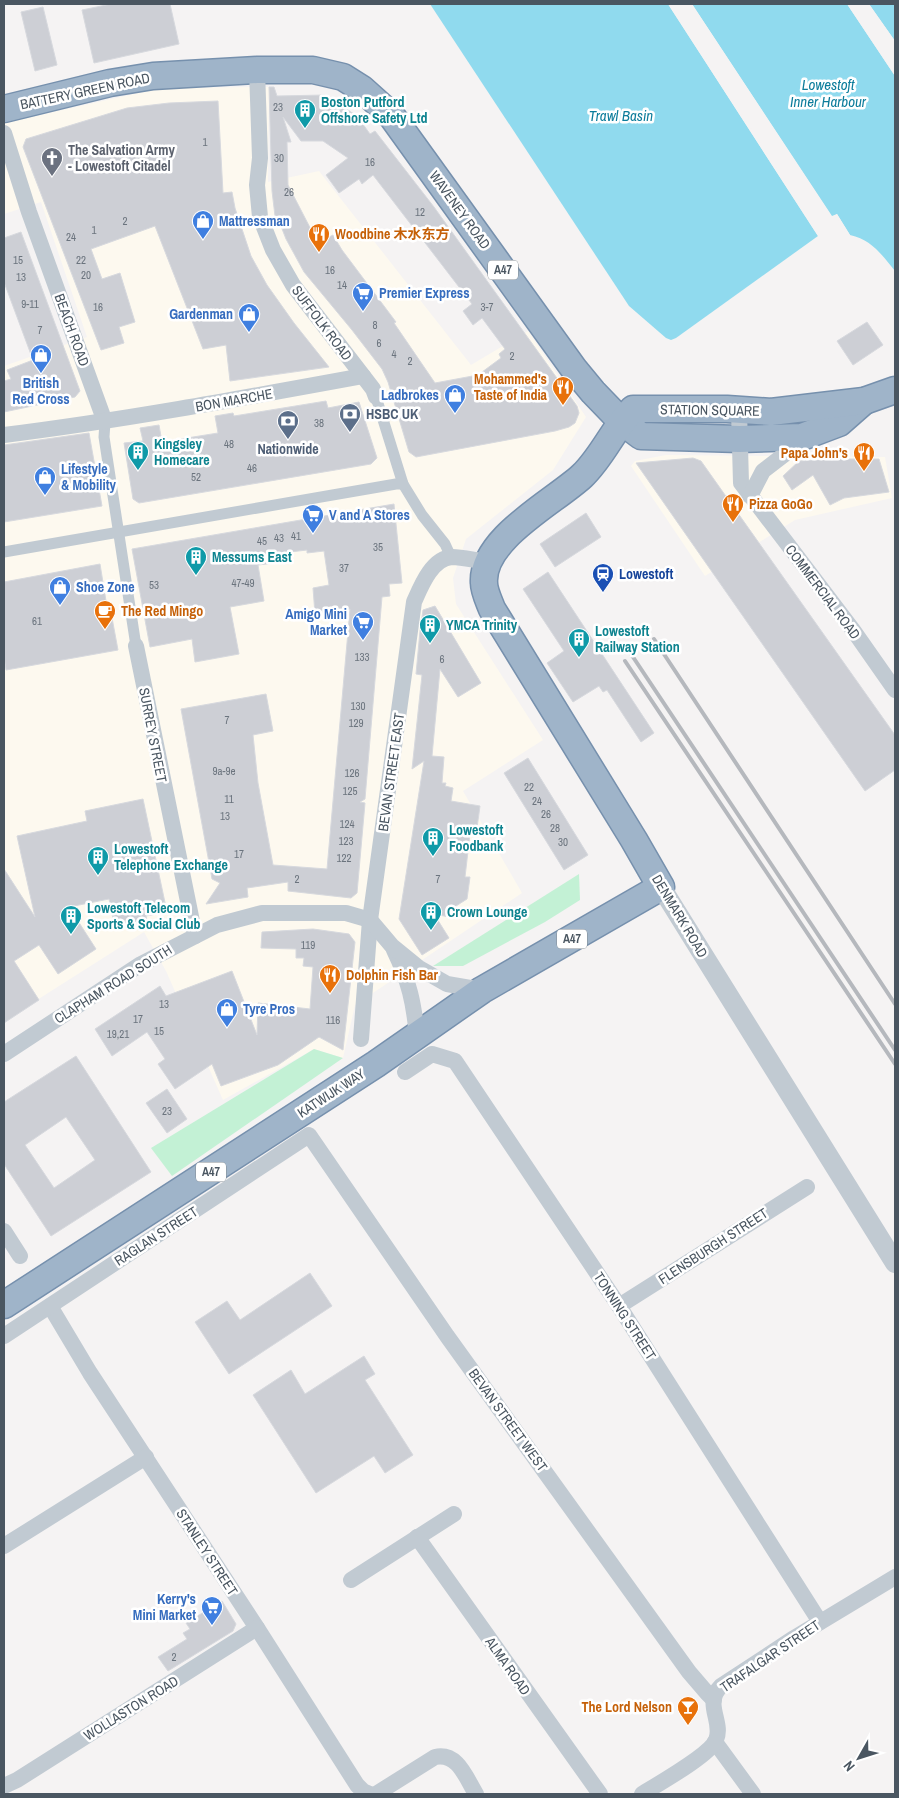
<svg xmlns="http://www.w3.org/2000/svg" width="899" height="1798" font-family="'Archivo Narrow','Noto Sans SC',sans-serif">
	<rect width="100%" height="100%" fill="#f5f3f3"/>
	<g fill="#fdf9ef">
		<path d="M269,87L268,182L319,171L471,365L528,331L586,417L553,470L466,539L453,578L456,604L543,740L463,791L522,893L355,1005L343,1058L314,1049L223,1100L166,971L144,932L4,1021V366L87,337L41,202L4,214V123L161,88Z"/>
		<path d="M666,455L885,457L892,498L795,520L705,576L631,466L635,461Z"/>
	</g>
	<g fill="#c3f1d5">
		<path d="M579,874L580,900L545,922L463,966H433Z"/>
		<path d="M314,1049L343,1058L172,1176L151,1148Z"/>
	</g>
	<g fill="#90daee">
		<path d="M430,4H668L818,236L676,338L671,340L666,338L629,306Z"/>
		<path d="M692,4H847L895,76V271C882,255 872,240 850,235L837,214L832,217Z"/>
		<path d="M869,4H895V41Z"/>
	</g>
	<g fill="#f5f3f3">
		<path d="M668,4H671L820,236H818Z"/>
		<path d="M690,4H692L832,216L837,214L850,235H847L836,217L832,219L830,218Z"/>
		<path d="M847,4H850L895,71V76Z"/>
		<path d="M867,4H869L895,41V44Z"/>
	</g>
	<g fill="#cdcfd5" stroke="#d7d9de" fill-rule="evenodd">
		<path d="M111,4H170L179,44L94,63L82,10Z"/>
		<path d="M43,7L57,65L35,71L21,12Z"/>
		<path d="M269,87H274L277,96L325,95L357,116L370,134L375,131L434,207L577,406L579,413L575,423L569,427L555,431L416,457L409,452L388,382L382,369L352,330L304,272L286,239L277,216H275L272,191ZM283,117L301,141H323L348,158L326,175L339,193L359,179L362,184L373,175L472,304L463,311L473,325L482,318L505,349L499,354L501,358L478,375L435,383L394,323L396,322L342,250L333,235L318,243L288,185L287,142H291Z"/>
		<path d="M218,101L223,193L232,192L235,208L251,256L267,285L294,323L329,367L230,381L226,345L203,349L155,226L91,249L102,279L120,273L135,322L119,327L124,343L101,350L23,147L26,139L127,108L169,103Z"/>
		<path d="M21,232L80,391L75,397L4,412V381L11,379L7,370L33,360L4,282V238Z"/>
		<path d="M867,322L883,345L853,365L837,341Z"/>
		<path d="M326,401L328,408L359,402L377,458L371,464L139,503L133,499L124,443L143,441L140,428L159,425L162,442L218,433L215,416L233,413L234,416Z"/>
		<path d="M89,433L102,506L4,522V445Z"/>
		<path d="M693,458L701,461L895,735V770L865,791L636,463Z"/>
		<path d="M837,459H879L889,492L844,498L830,505L813,475L792,490L783,476L799,461Z"/>
		<path d="M394,504L402,583L389,584L390,596L382,597L365,799L360,802L365,803L357,893L351,898L288,891V882L247,888L248,897L206,904L220,883L212,879L181,709L266,694L273,731L253,735L258,783L273,865L327,869L350,609L315,614L313,588L329,585L324,551L307,553V550L273,554L275,563L258,565L264,601L230,607L239,654L195,662L192,639L150,647L132,549Z"/>
		<path d="M586,513L601,537L555,567L540,544Z"/>
		<path d="M100,564L107,607H110L118,650L6,670L4,656V582Z"/>
		<path d="M548,572L654,733L641,742L607,690L603,692L599,686L573,702L547,663L564,651L523,589Z"/>
		<path d="M435,606L481,683L458,697L440,669L432,756L444,757L442,783H446L445,786L453,788L451,801L480,806L476,835L470,834L465,877H470L467,899L456,906L454,918L434,914L449,938L422,955L399,919L424,761L412,769L422,675L416,674L420,631L423,610Z"/>
		<path d="M528,758L588,855L564,870L504,773Z"/>
		<path d="M143,799L167,912L146,916L148,925L127,930L125,922L114,924L109,899L69,907L96,949L58,974L39,945L14,961L39,1000L4,1023V869L35,917L17,836L87,821L85,811Z"/>
		<path d="M313,929L349,934L355,942L343,1050L319,1037L278,1065L221,1086L212,1064L175,1089L158,1064L165,1059L147,1032L112,1056L95,1029L160,986L166,996L232,971L257,1035L258,1003L310,1009L313,967L303,966L304,958H296V949L261,948L262,932Z"/>
		<path d="M76,1056L151,1172L51,1236L4,1164V1102ZM66,1117L95,1160L54,1188L25,1145Z"/>
		<path d="M167,1089L187,1119L167,1133L146,1103Z"/>
		<path d="M310,1273L332,1306L229,1374L195,1322L227,1301L240,1320Z"/>
		<path d="M364,1356L375,1374L365,1380L413,1455L385,1473L374,1456L316,1493L253,1395L291,1370L305,1394Z"/>
		<path d="M222,1601L236,1624L233,1631L168,1671L158,1657L187,1639L183,1633L190,1629L186,1623Z"/>
	</g>
	<g fill="none" stroke-linecap="round" stroke-linejoin="round">
		<g stroke="#7690ad" stroke-width="29">
			<g id="trunk">
				<path d="M4,109L110,83L153,76L257,70H313L343,77L362,89L391,115L574,369L593,392L621,421L641,436L739,439L802,437L839,423L864,401"/>
				<path d="M4,1305L376,1064L482,990L661,887L634,840L492,609C489,601 484,591 484,583C481,539 554,502 582,476C603,456 613,429 633,409H727L771,412L864,401L895,390"/>
			</g>
		</g>
		<g stroke="#c1cad2" stroke-width="11">
			<path d="M376,397L403,484L422,515L445,544L451,557"/>
			<path d="M105,422L104,437L136,646"/>
			<path d="M4,552L396,484H403"/>
		</g>
		<g stroke="#c1cad2" stroke-width="16">
			<path d="M257,70L260,158L257,185L260,217L273,250L293,285L373,389L376,397"/>
			<path d="M4,133L29,212L105,422"/>
			<path d="M739,410L741,483L853,630L895,690"/>
			<path d="M4,435C124,420 243,398 363,376"/>
			<path d="M750,496L763,471L789,451L802,437"/>
			<path d="M136,646L195,936"/>
			<path d="M394,950C409,981 414,1003 417,1037"/>
			<path d="M361,1039L370,920L414,602C421,586 432,558 452,557C463,557 477,561 488,562"/>
			<path d="M4,1054L141,964L217,925L262,913H346L370,920L392,946L419,968L447,984L482,990"/>
			<path d="M405,1072L432,1054L455,1061L619,1306L820,1622"/>
			<path d="M4,1231L20,1256"/>
			<path d="M50,1306L90,1373L257,1628L357,1785L363,1791L370,1794"/>
			<path d="M619,1306L807,1187"/>
			<path d="M4,1336L309,1135L447,1336L689,1672L707,1693L714,1700"/>
			<path d="M417,1537L600,1794"/>
			<path d="M4,1546L146,1457"/>
			<path d="M351,1580L454,1514"/>
			<path d="M715,1742L753,1794"/>
			<path d="M4,1786L17,1780L257,1628"/>
			<path d="M376,1794L435,1757C458,1752 466,1778 476,1794"/>
			<path d="M642,1794C658,1784 710,1755 716,1740C724,1722 703,1704 721,1686L794,1638L895,1577"/>
		</g>
		<path stroke="#c1cad2" stroke-width="20" d="M661,887L895,1263"/>
		<use href="#trunk" stroke="#9fb4c9" stroke-width="26"/>
		<g stroke="#b5b8bd" stroke-width="4">
			<path d="M654,639L895,1004"/>
			<path d="M631,654L895,1050"/>
			<path d="M625,661L895,1064"/>
		</g>
	</g>
	<defs>
		<g id="building-pin" transform="scale(1.125)"><path d="M0 17L-7.5 6A9.5 9.5 0 1 1 7.5 6Z" fill="#0f9aa8" stroke="#fff"/><path d="M-4-6H4V6H1V3H-1V6H-4ZM-2.5-4.3h1.7v1.8h-1.7ZM.8-4.3h1.7v1.8H.8ZM-2.5-1h1.7V.8h-1.7ZM.8-1h1.7V.8H.8Z" fill="#fff"/></g>
		<g id="church-pin" transform="scale(1.125)"><path d="M0 17L-7.5 6A9.5 9.5 0 1 1 7.5 6Z" fill="#6b7280" stroke="#fff"/><path d="M-1.2-6h2.4v3.5h3.3v2.4h-3.3V6h-2.4V-.1h-3.3v-2.4h3.3Z" fill="#fff"/></g>
		<g id="shop-pin" transform="scale(1.125)"><path d="M0 17L-7.5 6A9.5 9.5 0 1 1 7.5 6Z" fill="#3f7fe0" stroke="#fff"/><path d="M-5-2.5h2.3a2.7 3.5 0 0 1 5.4 0H5L5.5 6h-11ZM-1.5-2.5h3a1.5 2.3 0 0 0-3 0Z" fill="#fff"/></g>
		<g id="restaurant-pin" transform="scale(1.125)"><path d="M0 17L-7.5 6A9.5 9.5 0 1 1 7.5 6Z" fill="#e8710a" stroke="#fff"/><path d="M-5-6h1v4h1v-4h1v4h1v-4h1v5L-1.5 .5V6h-2V.5L-5-1ZM5-6V6H3V1.5H1.5Q1.5-4 5-6Z" fill="#fff"/></g>
		<g id="supermarket-pin" transform="scale(1.125)"><path d="M0 17L-7.5 6A9.5 9.5 0 1 1 7.5 6Z" fill="#3f7fe0" stroke="#fff"/><path d="M-6-5.5h2.5l.6 2H6L4.5 2H-2.5L-4.4-4H-6ZM-1.5 3.2a1.3 1.3 0 1 0 .1 0ZM3 3.2a1.3 1.3 0 1 0 .1 0Z" fill="#fff"/></g>
		<g id="bank-pin" transform="scale(1.125)"><path d="M0 17L-7.5 6A9.5 9.5 0 1 1 7.5 6Z" fill="#5c6f8a" stroke="#fff"/><path d="M-6-4H6V4H-6ZM0-2.3a2.3 2.3 0 1 0 0 4.6a2.3 2.3 0 1 0 0-4.6Z" fill="#fff"/></g>
		<g id="station-pin" transform="scale(1.125)"><path d="M0 17L-7.5 6A9.5 9.5 0 1 1 7.5 6Z" fill="#1a4fb4" stroke="#fff"/><path d="M-3-6H3Q5-6 5-4V2Q5 4 3 4L4.5 6H3L1.5 4h-3L-3 6H-4.5L-3 4Q-5 4-5 2V-4Q-5-6-3-6ZM-3.5-4v3h7v-3ZM-3.5 1v1.5H-2V1ZM2 1v1.5H3.5V1Z" fill="#fff"/></g>
		<g id="cafe-pin" transform="scale(1.125)"><path d="M0 17L-7.5 6A9.5 9.5 0 1 1 7.5 6Z" fill="#e8710a" stroke="#fff"/><path d="M-5.5-4.5H6V0H3Q3 3.5 0 3.5H-2.5Q-5.5 3.5-5.5 0ZM3-3.2v2h1.7v-2ZM-6 4.5H4V6H-6Z" fill="#fff"/></g>
		<g id="bar-pin" transform="scale(1.125)"><path d="M0 17L-7.5 6A9.5 9.5 0 1 1 7.5 6Z" fill="#e8710a" stroke="#fff"/><path d="M-6-5H6L.8 .8V4.5H3.5V6h-7V4.5H-.8V.8Z" fill="#fff"/></g>
	</defs>
	<g fill-rule="evenodd">
		<use href="#building-pin" x="305" y="110"/>
		<use href="#church-pin" x="52" y="158"/>
		<use href="#shop-pin" x="203" y="221"/>
		<use href="#restaurant-pin" x="319" y="234"/>
		<use href="#supermarket-pin" x="363" y="293"/>
		<use href="#shop-pin" x="249" y="314"/>
		<use href="#shop-pin" x="41" y="355"/>
		<use href="#restaurant-pin" x="563" y="387"/>
		<use href="#shop-pin" x="455" y="395"/>
		<use href="#bank-pin" x="350" y="414"/>
		<use href="#bank-pin" x="288" y="421"/>
		<use href="#building-pin" x="138" y="452"/>
		<use href="#restaurant-pin" x="864" y="453"/>
		<use href="#shop-pin" x="45" y="477"/>
		<use href="#restaurant-pin" x="733" y="504"/>
		<use href="#supermarket-pin" x="313" y="515"/>
		<use href="#building-pin" x="196" y="557"/>
		<use href="#station-pin" x="603" y="574"/>
		<use href="#shop-pin" x="60" y="587"/>
		<use href="#cafe-pin" x="105" y="611"/>
		<use href="#supermarket-pin" x="363" y="622"/>
		<use href="#building-pin" x="430" y="625"/>
		<use href="#building-pin" x="579" y="639"/>
		<use href="#building-pin" x="433" y="838"/>
		<use href="#building-pin" x="98" y="857"/>
		<use href="#building-pin" x="431" y="912"/>
		<use href="#building-pin" x="71" y="916"/>
		<use href="#restaurant-pin" x="330" y="975"/>
		<use href="#shop-pin" x="227" y="1009"/>
		<use href="#supermarket-pin" x="212" y="1607"/>
		<use href="#bar-pin" x="688" y="1707"/>
	</g>
	<g text-anchor="middle" dominant-baseline="central" stroke-width="5" stroke-linejoin="round" paint-order="stroke">
		<g font-size="11" fill="#6b747e">
			<text x="278" y="107">23</text>
			<text x="205" y="142">1</text>
			<text x="279" y="158">30</text>
			<text x="370" y="162">16</text>
			<text x="289" y="192">26</text>
			<text x="420" y="212">12</text>
			<text x="125" y="221">2</text>
			<text x="94" y="230">1</text>
			<text x="71" y="237">24</text>
			<text x="18" y="260">15</text>
			<text x="81" y="260">22</text>
			<text x="330" y="270">16</text>
			<text x="86" y="275">20</text>
			<text x="21" y="277">13</text>
			<text x="342" y="285">14</text>
			<text x="30" y="304">9-11</text>
			<text x="98" y="307">16</text>
			<text x="487" y="307">3-7</text>
			<text x="375" y="325">8</text>
			<text x="40" y="330">7</text>
			<text x="379" y="343">6</text>
			<text x="394" y="354">4</text>
			<text x="512" y="356">2</text>
			<text x="410" y="361">2</text>
			<text x="319" y="423">38</text>
			<text x="229" y="444">48</text>
			<text x="252" y="468">46</text>
			<text x="196" y="477">52</text>
			<text x="296" y="536">41</text>
			<text x="279" y="538">43</text>
			<text x="262" y="541">45</text>
			<text x="378" y="547">35</text>
			<text x="344" y="568">37</text>
			<text x="243" y="583">47-49</text>
			<text x="154" y="585">53</text>
			<text x="37" y="621">61</text>
			<text x="362" y="657">133</text>
			<text x="442" y="659">6</text>
			<text x="358" y="706">130</text>
			<text x="227" y="720">7</text>
			<text x="356" y="723">129</text>
			<text x="224" y="771">9a-9e</text>
			<text x="352" y="773">126</text>
			<text x="529" y="787">22</text>
			<text x="350" y="791">125</text>
			<text x="229" y="799">11</text>
			<text x="537" y="801">24</text>
			<text x="546" y="814">26</text>
			<text x="225" y="816">13</text>
			<text x="347" y="824">124</text>
			<text x="555" y="828">28</text>
			<text x="346" y="841">123</text>
			<text x="563" y="842">30</text>
			<text x="239" y="854">17</text>
			<text x="344" y="858">122</text>
			<text x="297" y="879">2</text>
			<text x="438" y="879">7</text>
			<text x="308" y="945">119</text>
			<text x="164" y="1004">13</text>
			<text x="138" y="1019">17</text>
			<text x="333" y="1020">116</text>
			<text x="159" y="1031">15</text>
			<text x="118" y="1034">19,21</text>
			<text x="167" y="1111">23</text>
			<text x="174" y="1657">2</text>
		</g>
		<g fill="#fff" stroke="#808990" stroke-width="1">
			<rect x="488" y="260.5" width="30" height="19" rx="4"/>
			<rect x="557" y="929.5" width="30" height="19" rx="4"/>
			<rect x="196" y="1162.5" width="30" height="19" rx="4"/>
		</g>
		<g font-size="12" font-weight="bold" fill="#4a5661">
			<text x="503" y="270">A47</text>
			<text x="572" y="939">A47</text>
			<text x="211" y="1172">A47</text>
		</g>
		<g font-size="14" fill="#4a5661" stroke="#fff">
			<text transform="translate(85 91) rotate(-12)">BATTERY GREEN ROAD</text>
			<text transform="translate(460 210) rotate(54)">WAVENEY ROAD</text>
			<text transform="translate(322 323) rotate(53)">SUFFOLK ROAD</text>
			<text transform="translate(72 330) rotate(70)">BEACH ROAD</text>
			<text transform="translate(234 400) rotate(-10)">BON MARCHE</text>
			<text transform="translate(710 410) rotate(1)">STATION SQUARE</text>
			<text transform="translate(823 592) rotate(53)">COMMERCIAL ROAD</text>
			<text transform="translate(153 735) rotate(79)">SURREY STREET</text>
			<text transform="translate(391 772) rotate(-82)">BEVAN STREET EAST</text>
			<text transform="translate(680 916) rotate(59)">DENMARK ROAD</text>
			<text transform="translate(113 984) rotate(-32)">CLAPHAM ROAD SOUTH</text>
			<text transform="translate(331 1093) rotate(-33)">KATWIJK WAY</text>
			<text transform="translate(156 1236) rotate(-33)">RAGLAN STREET</text>
			<text transform="translate(713 1246) rotate(-33)">FLENSBURGH STREET</text>
			<text transform="translate(625 1316) rotate(57)">TONNING STREET</text>
			<text transform="translate(508 1420) rotate(54)">BEVAN STREET WEST</text>
			<text transform="translate(207 1552) rotate(57)">STANLEY STREET</text>
			<text transform="translate(770 1656) rotate(-34)">TRAFALGAR STREET</text>
			<text transform="translate(508 1666) rotate(55)">ALMA ROAD</text>
			<text transform="translate(131 1708) rotate(-32)">WOLLASTON ROAD</text>
		</g>
		<g font-size="14" font-weight="bold" fill="#0d838f" stroke="#fff" text-anchor="start">
			<text x="321" y="102">Boston Putford<tspan x="321" dy="16">Offshore Safety Ltd</tspan></text>
			<text x="154" y="444">Kingsley<tspan x="154" dy="16">Homecare</tspan></text>
			<text x="212" y="557">Messums East</text>
			<text x="446" y="625">YMCA Trinity</text>
			<text x="595" y="631">Lowestoft<tspan x="595" dy="16">Railway Station</tspan></text>
			<text x="449" y="830">Lowestoft<tspan x="449" dy="16">Foodbank</tspan></text>
			<text x="114" y="849">Lowestoft<tspan x="114" dy="16">Telephone Exchange</tspan></text>
			<text x="87" y="908">Lowestoft Telecom<tspan x="87" dy="16">Sports &amp; Social Club</tspan></text>
			<text x="447" y="912">Crown Lounge</text>
		</g>
		<g font-size="14" font-weight="bold" fill="#5b616d" stroke="#fff" text-anchor="start">
			<text x="68" y="150">The Salvation Army<tspan x="68" dy="16">- Lowestoft Citadel</tspan></text>
		</g>
		<g font-size="14" font-weight="bold" fill="#366cbe" stroke="#fff" text-anchor="start">
			<text x="219" y="221">Mattressman</text>
			<text x="379" y="293">Premier Express</text>
			<text x="233" y="314" text-anchor="end">Gardenman</text>
			<text x="41" y="383" text-anchor="middle">British<tspan x="41" dy="16">Red Cross</tspan></text>
			<text x="439" y="395" text-anchor="end">Ladbrokes</text>
			<text x="61" y="469">Lifestyle<tspan x="61" dy="16">&amp; Mobility</tspan></text>
			<text x="329" y="515">V and A Stores</text>
			<text x="76" y="587">Shoe Zone</text>
			<text x="347" y="614" text-anchor="end">Amigo Mini<tspan x="347" dy="16">Market</tspan></text>
			<text x="243" y="1009">Tyre Pros</text>
			<text x="196" y="1599" text-anchor="end">Kerry's<tspan x="196" dy="16">Mini Market</tspan></text>
		</g>
		<g font-size="14" font-weight="bold" fill="#c56008" stroke="#fff" text-anchor="start">
			<text x="335" y="234">Woodbine 木水东方</text>
			<text x="547" y="379" text-anchor="end">Mohammed's<tspan x="547" dy="16">Taste of India</tspan></text>
			<text x="848" y="453" text-anchor="end">Papa John's</text>
			<text x="749" y="504">Pizza GoGo</text>
			<text x="121" y="611">The Red Mingo</text>
			<text x="346" y="975">Dolphin Fish Bar</text>
			<text x="672" y="1707" text-anchor="end">The Lord Nelson</text>
		</g>
		<g font-size="14" font-weight="bold" fill="#4e5e75" stroke="#fff" text-anchor="start">
			<text x="366" y="414">HSBC UK</text>
			<text x="288" y="449" text-anchor="middle">Nationwide</text>
		</g>
		<g font-size="14" font-weight="bold" fill="#164399" stroke="#fff" text-anchor="start">
			<text x="619" y="574">Lowestoft</text>
		</g>
		<g font-size="15" font-style="italic" fill="#0c7c9b" stroke="#fff">
			<text x="828" y="84">Lowestoft<tspan x="828" dy="17">Inner Harbour</tspan></text>
			<text x="621" y="115">Trawl Basin</text>
		</g>
	</g>
	<rect width="899" height="1798" fill="none" stroke="#4a5661" stroke-width="10"/>
	<g transform="translate(859 1758) rotate(231)" stroke="#ffffff" stroke-width="4" paint-order="stroke">
	<path d="M0-4L9 19L0 12L-9 19Z" fill="#4a5661"/>
	<text y="-8" font-size="14" font-weight="bold" text-anchor="middle" fill="#4a5661">N</text>
	</g>
</svg>
